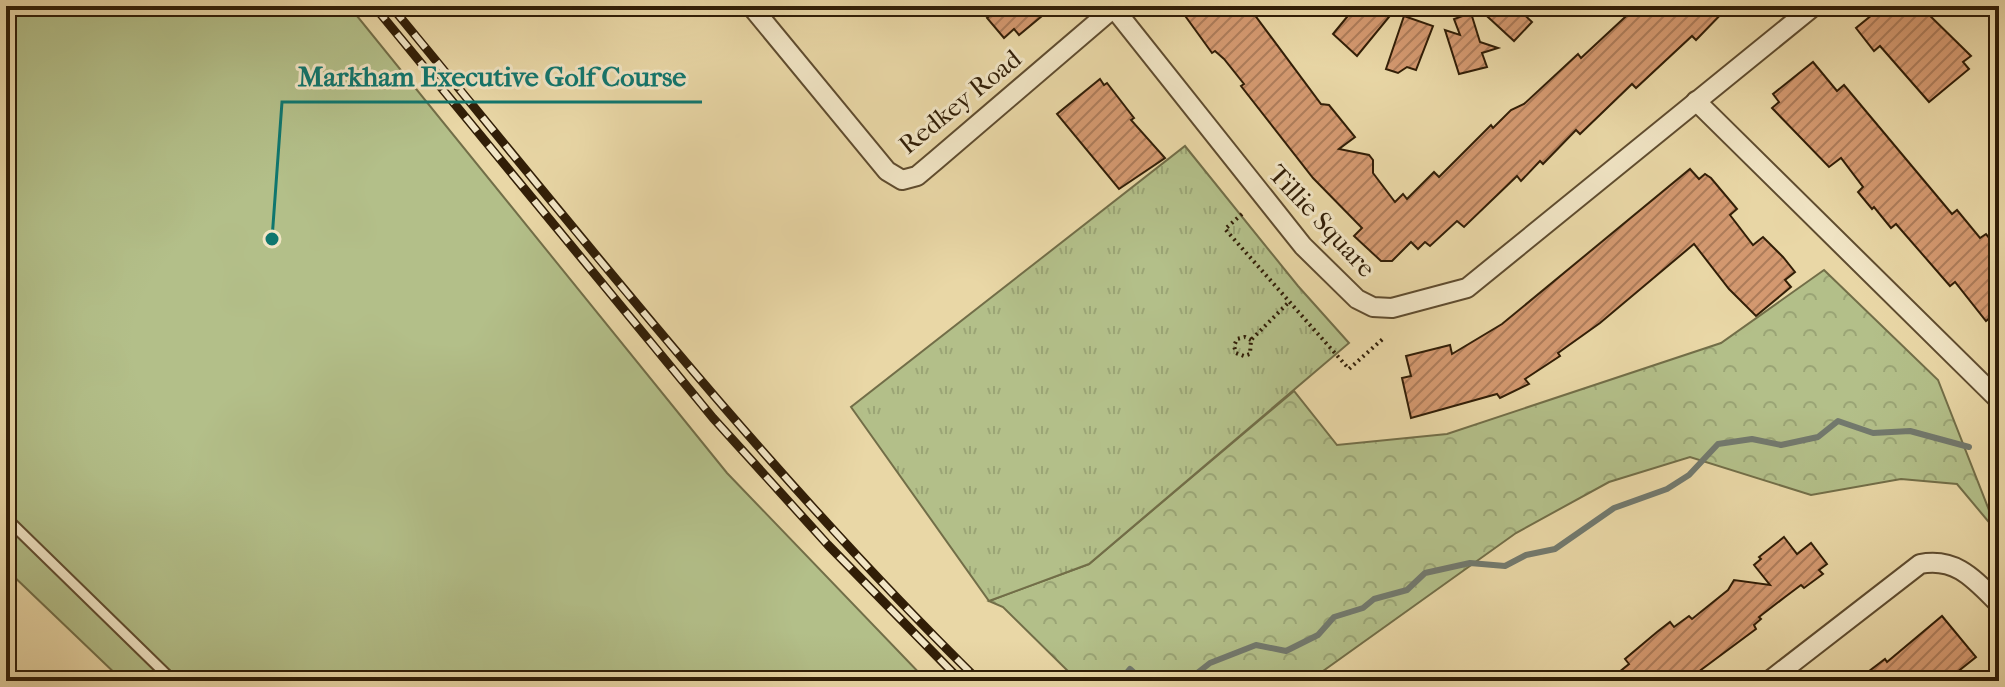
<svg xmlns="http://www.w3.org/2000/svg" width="2005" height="687" font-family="'IM FELL French Canon',serif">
	<defs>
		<pattern id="forest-crowns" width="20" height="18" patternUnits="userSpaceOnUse" patternTransform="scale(2)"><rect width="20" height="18" fill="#b3bf89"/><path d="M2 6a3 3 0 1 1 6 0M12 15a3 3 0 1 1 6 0" fill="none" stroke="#9aa475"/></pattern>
		<pattern id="park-tufts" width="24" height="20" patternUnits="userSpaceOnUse" patternTransform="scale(2)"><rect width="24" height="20" fill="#b3bf89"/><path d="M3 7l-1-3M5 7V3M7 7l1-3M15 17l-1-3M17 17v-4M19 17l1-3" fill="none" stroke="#9aa475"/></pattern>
		<pattern id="building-hatch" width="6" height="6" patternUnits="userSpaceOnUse" patternTransform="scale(2)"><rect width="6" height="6" fill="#d49970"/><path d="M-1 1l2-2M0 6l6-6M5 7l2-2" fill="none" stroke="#ad7c5a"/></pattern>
	</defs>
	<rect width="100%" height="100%" fill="#e9d7a6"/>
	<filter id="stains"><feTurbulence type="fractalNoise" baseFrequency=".0025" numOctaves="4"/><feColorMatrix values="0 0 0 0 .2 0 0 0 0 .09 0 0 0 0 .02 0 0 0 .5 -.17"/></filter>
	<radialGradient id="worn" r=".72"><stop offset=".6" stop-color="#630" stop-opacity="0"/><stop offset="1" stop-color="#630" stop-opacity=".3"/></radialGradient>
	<path fill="#b3bf89" stroke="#726e48" stroke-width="2" d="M6,6H349L727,473L927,681H123L6,569Z"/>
	<path fill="url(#forest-crowns)" stroke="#726e48" stroke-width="2" d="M1824,270L1938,380L1998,533L1957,484L1901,479L1811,495L1690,457L1609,482L1516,533L1309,681H1078L1003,607L989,601L1089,564L1294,391L1337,445L1447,434L1721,343Z"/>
	<path fill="url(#park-tufts)" stroke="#726e48" stroke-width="2" d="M1185,146L1298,286L1349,343L1089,564L989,601L851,407Z"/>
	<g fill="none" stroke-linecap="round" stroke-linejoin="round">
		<g stroke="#72796e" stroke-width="6">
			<path d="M1120,681L1130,669L1143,681"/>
			<path d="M1187,681L1210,663L1256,645L1286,651L1318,635L1334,617L1363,608L1374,599L1407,590L1425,573L1470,563L1505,566L1526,555L1555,549L1614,508L1667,489L1689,475L1718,444L1752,439L1781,445L1818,437L1838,421L1873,433L1910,431L1969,447"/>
		</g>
	</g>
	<g fill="url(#building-hatch)" stroke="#311e07" stroke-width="2">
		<path d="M1002,6H1054L1019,35L1014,29L1004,38L987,18Z"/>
		<path d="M1178,6H1248L1321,104L1329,105L1355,137L1339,149L1369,155L1373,160V173L1395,202L1403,194L1407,199L1434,172L1439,177L1491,125L1493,128L1511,110L1524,104L1578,54L1581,58L1637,6H1729L1696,40L1692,36L1636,88L1632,84L1580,134L1576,130L1543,164L1540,161L1521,181L1517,176L1464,227L1457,221L1430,246L1425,242L1418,249L1411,242L1392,261H1381L1354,236L1362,228L1313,178L1241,86L1244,84L1224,59L1215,51L1212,53Z"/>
		<path d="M1356,6H1398L1357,56L1333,34Z"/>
		<path d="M1476,6H1515L1532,22L1514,41Z"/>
		<path d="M1883,6H1920L1971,56L1963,62L1969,69L1929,102L1880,46L1874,51L1856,28Z"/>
		<path d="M1471,13L1480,42L1498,48L1482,53L1487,67L1459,74L1445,30L1460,35L1454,19Z"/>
		<path d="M1404,16L1433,26L1416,70L1407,67L1398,73L1386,69Z"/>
		<path d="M1813,62L1837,91L1844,85L1952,214L1957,210L1980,238L1986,234L1999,250V310L1986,321L1955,282L1950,286L1896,224L1891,228L1874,207L1872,209L1858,192L1863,187L1841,158L1829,167L1772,108L1779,102L1773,94Z"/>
		<path d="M1100,79L1104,85L1107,83L1134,118L1131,120L1165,158L1119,189L1057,114Z"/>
		<path d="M1690,169L1699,179L1705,174L1711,178L1737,209L1730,215L1753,245L1763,237L1783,257L1795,272L1785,280L1791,287L1756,316L1729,289L1694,244L1600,323L1558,353L1560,356L1525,379L1529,384L1500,398L1497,394L1411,418L1402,378L1411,376L1406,356L1450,345L1452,354L1502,324Z"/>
		<path d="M1784,537L1797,554L1811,543L1827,564L1819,570L1823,574L1804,588L1801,585L1785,597L1759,617L1761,619L1754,625L1756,629L1686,681H1608L1629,664L1625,659L1657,632L1670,622L1674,627L1689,616L1692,619L1728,590L1734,580L1770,585L1754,565L1761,559L1759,557Z"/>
		<path d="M1942,616L1976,657L1946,681H1856L1885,659L1887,662Z"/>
	</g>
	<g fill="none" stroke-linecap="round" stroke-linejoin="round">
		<g stroke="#5f4c2f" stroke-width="13">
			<path id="service" d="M6,518L173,681"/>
		</g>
		<g stroke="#5f4c2f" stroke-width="22">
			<g id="minor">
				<path d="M751,6L887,171L902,180L917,176L936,160L1116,6"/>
				<path d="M1112,6L1303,246L1357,299L1373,307L1392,308L1467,288L1814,6"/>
				<path d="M1993,6L1999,12"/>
				<path d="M1696,101L1999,400"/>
				<path d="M1769,681L1920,564C1956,557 1974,579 1999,604"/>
			</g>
		</g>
		<g stroke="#311e07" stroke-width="4" stroke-dasharray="2 4" stroke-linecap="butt">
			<path d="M1242,214L1225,229L1349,369L1385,337"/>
			<path d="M1251,340L1245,337L1237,339L1234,346L1236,353L1244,356L1250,354L1251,340L1289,302"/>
		</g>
		<use href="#service" stroke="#f1e5c5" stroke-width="9"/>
		<use href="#minor" stroke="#f1e5c5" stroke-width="18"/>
		<g stroke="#311e07" stroke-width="9">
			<g id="rail">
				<path d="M374,6L713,418L828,545L961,681"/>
				<path d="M391,6C582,237 764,470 979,681"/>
			</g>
		</g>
		<use href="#rail" stroke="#f1e5c5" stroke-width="6" stroke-dasharray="18" stroke-linecap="butt"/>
	</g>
	<g text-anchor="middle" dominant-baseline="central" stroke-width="6" stroke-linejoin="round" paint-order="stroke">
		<g font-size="26" fill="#311e07" stroke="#f1e5c5">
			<text transform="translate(960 102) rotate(-39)">Redkey Road</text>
			<text transform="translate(1322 221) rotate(47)">Tillie Square</text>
		</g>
	</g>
	<path fill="none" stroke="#0f766e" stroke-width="3" d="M272 239L282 102H702"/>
	<circle fill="#0f766e" stroke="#f1e5c5" stroke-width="3" cx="272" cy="239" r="8"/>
	<g font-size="28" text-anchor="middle" font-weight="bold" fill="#0f766e" stroke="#f1e5c5" stroke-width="6" stroke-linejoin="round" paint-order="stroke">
		<text x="492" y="86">Markham Executive Golf Course</text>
	</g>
	<rect width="2005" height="687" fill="none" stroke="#e9d7a6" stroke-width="32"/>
	<rect x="8" y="8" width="1989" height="671" fill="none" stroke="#311e07" stroke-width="4"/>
	<rect x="16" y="16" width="1973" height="655" fill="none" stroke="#311e07" stroke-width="2"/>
	<rect width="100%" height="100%" filter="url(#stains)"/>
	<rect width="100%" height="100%" fill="url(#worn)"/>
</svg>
